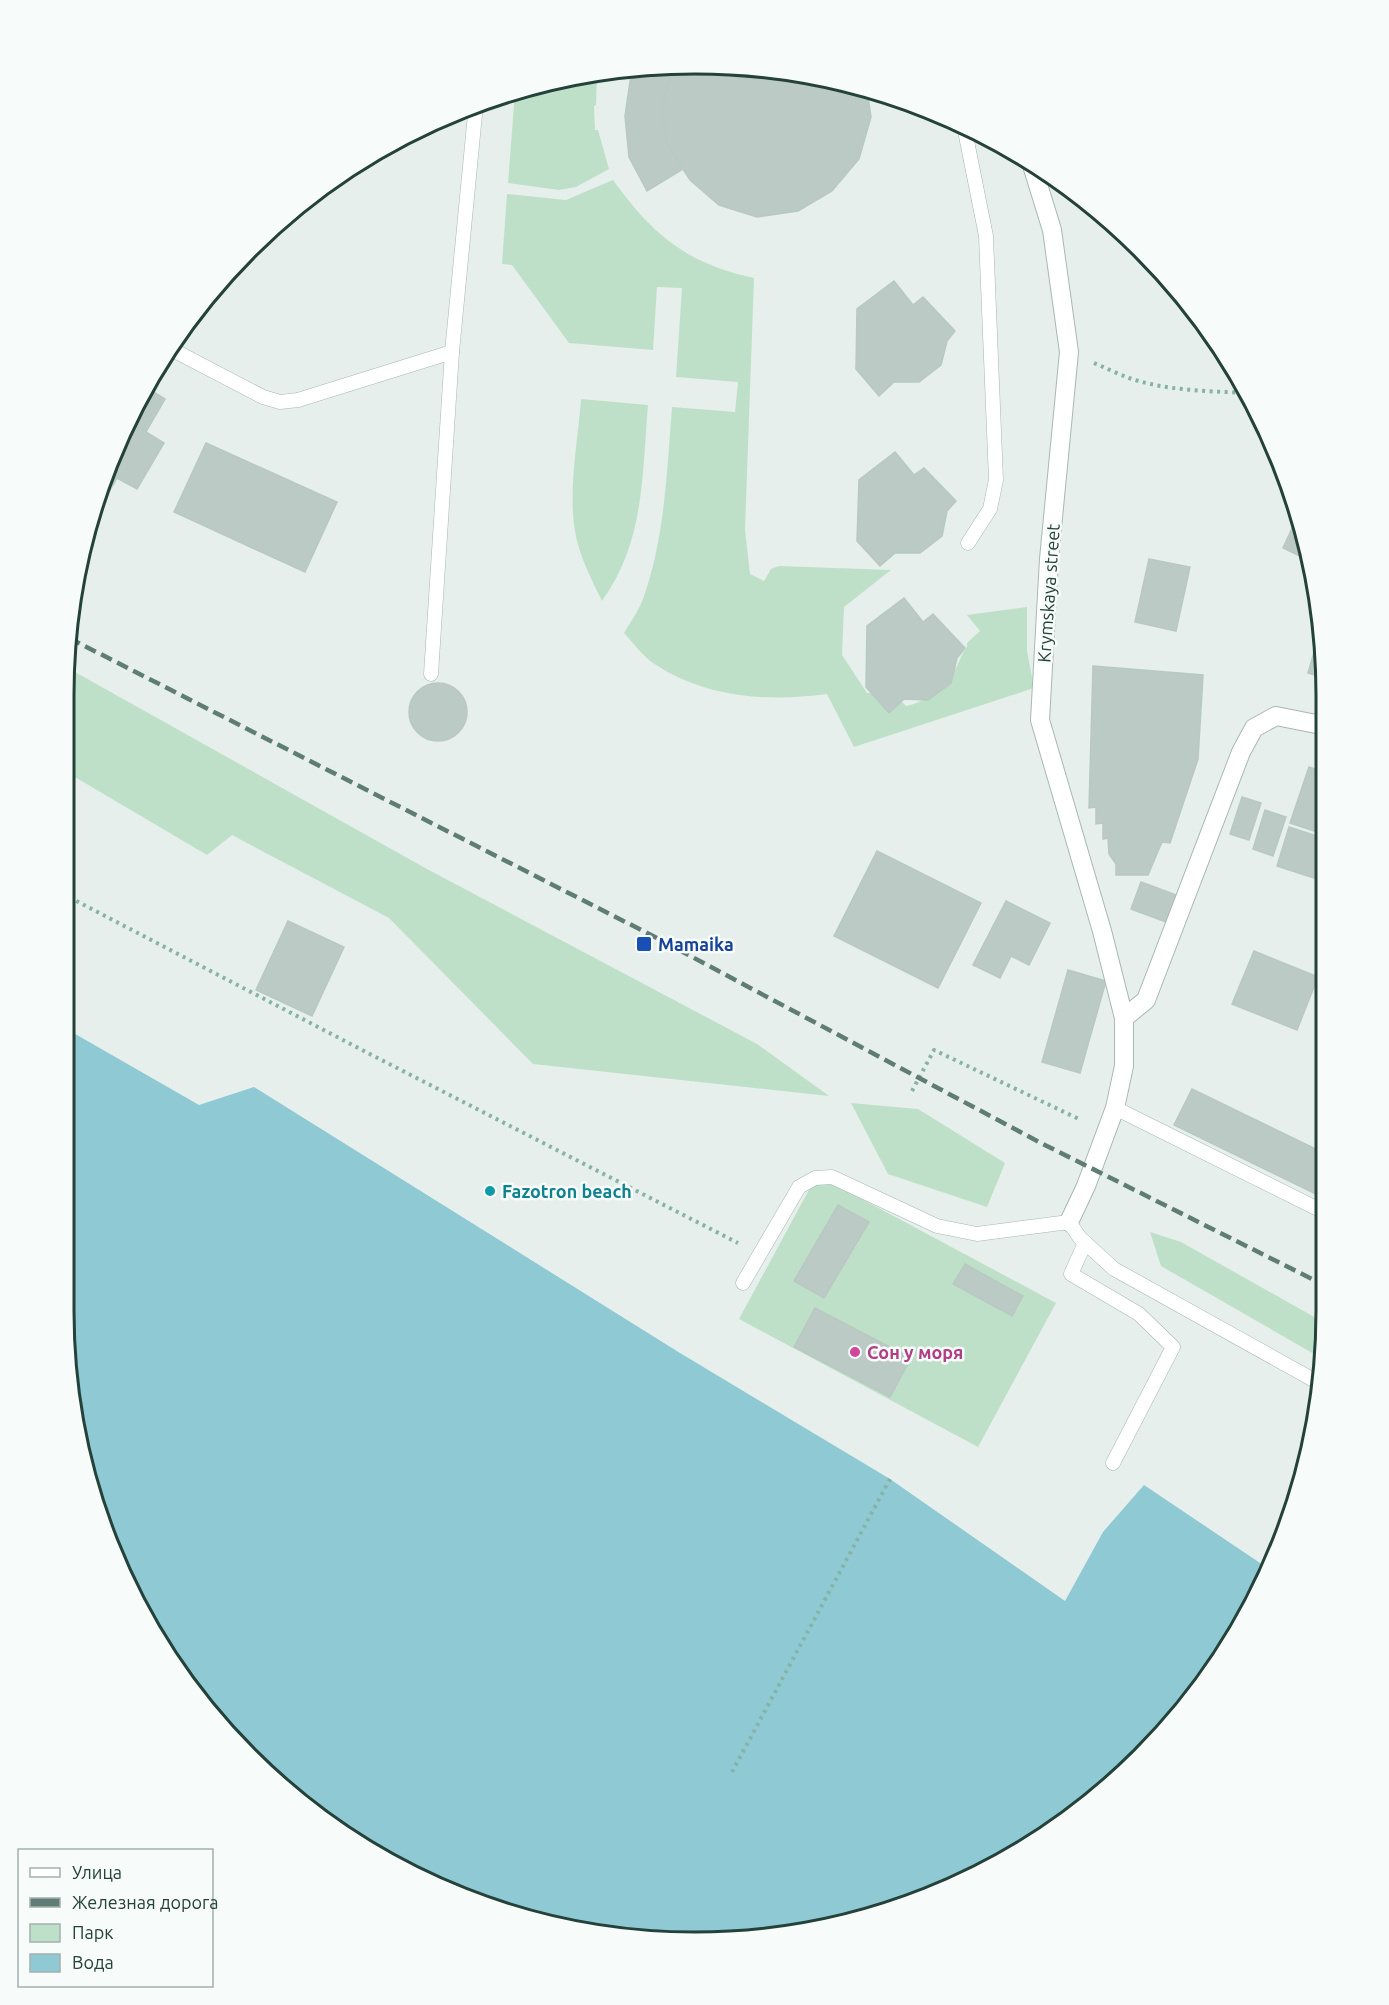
<svg xmlns="http://www.w3.org/2000/svg" width="1389" height="2005" font-family="Ubuntu,sans-serif">
	<rect width="100%" height="100%" fill="#e6efeb"/>
	<g fill="#bfe0c8">
		<path d="M597,73L596,105L594,106L595,130H598L609,169L576,187L559,190L508,183L515,92L572,75Z"/>
		<path d="M613,180C652,234 687,264 754,278L745,530L750,574L764,581L771,569L779,566L891,570L844,607L842,655L867,693C884,693 895,693 906,706C925,703 947,684 956,668C960,661 961,654 967,647V643L980,631L967,615L1027,607V651L1034,688L854,747L827,694C767,702 705,698 653,663C643,656 633,643 624,633C631,621 640,609 644,596C665,536 667,470 672,407L735,412L738,382L676,377L682,288L657,287L653,350L569,343L512,265L502,264L507,194L566,200Z"/>
		<path d="M581,399L648,405C642,475 645,541 602,601C591,578 579,556 575,531C568,490 578,440 581,399Z"/>
		<path d="M66,667L427,869L757,1044L829,1096L533,1064L389,918L232,835L207,855L63,770V695Z"/>
		<path d="M851,1103L918,1109L1005,1163L987,1207L888,1174Z"/>
		<path d="M817,1175L1056,1303L978,1447L739,1319Z"/>
		<path d="M1150,1232L1181,1242L1325,1323L1321,1358L1161,1266Z"/>
	</g>
	<path fill="#8ec9d4" d="M63,1027L199,1105L254,1087L680,1353L890,1479L1065,1601L1103,1532L1144,1485L1269,1569L1219,1662L1141,1757L1046,1835L974,1877L817,1930L695,1942L612,1937L453,1894L344,1836L278,1786L169,1661L111,1552L85,1474L63,1311Z"/>
	<g fill="#bbcac4" stroke="#b8c9c2" stroke-width="1.5">
		<path d="M695,63L818,75L867,90L871,117L859,159L832,191L798,211L757,217L719,205L690,180L667,144L662,106L674,65Z"/>
		<path d="M674,65L662,106L667,144L683,169L647,191L629,157L625,116L631,75L634,69Z"/>
		<path d="M894,281L913,305L923,297L955,331L947,341L941,365L919,382H894L879,396L856,369L857,309Z"/>
		<path d="M144,386L165,399L146,432L164,443L137,489L117,478L109,492L99,487Z"/>
		<path d="M206,443L337,502L305,572L174,512Z"/>
		<path d="M895,452L914,475L924,468L956,501L947,511L942,536L920,553H895L880,566L857,541L859,480Z"/>
		<path d="M1296,520L1310,561L1283,548Z"/>
		<path d="M1149,559L1190,567L1176,631L1135,622Z"/>
		<path d="M904,598L923,622L933,614L965,648L957,658L951,683L928,700L904,699L889,713L866,687L867,626Z"/>
		<path d="M1320,631L1324,678L1308,673Z"/>
		<path d="M1093,666L1203,675L1198,759L1170,843L1162,842L1148,875H1116V864L1109,854L1108,838L1103,839V823L1096,824V807L1089,808Z"/>
		<circle cx="438" cy="712" r="29"/>
		<path d="M1309,767L1326,773V835L1290,823Z"/>
		<path d="M1242,797L1261,803L1249,840L1230,834Z"/>
		<path d="M1265,810L1286,817L1273,856L1253,849Z"/>
		<path d="M1289,827L1326,839V852L1317,879L1277,866Z"/>
		<path d="M877,851L981,903L938,988L834,936Z"/>
		<path d="M1141,882L1176,895L1166,922L1131,909Z"/>
		<path d="M1006,901L1050,923L1029,965L1011,956L1000,978L973,965Z"/>
		<path d="M288,921L344,947L312,1016L256,990Z"/>
		<path d="M1254,951L1318,977L1297,1030L1232,1004Z"/>
		<path d="M1068,970L1106,981L1080,1073L1042,1062Z"/>
		<path d="M1192,1089L1326,1154V1199L1174,1125Z"/>
		<path d="M838,1205L869,1222L824,1298L794,1281Z"/>
		<path d="M965,1264L1023,1296L1012,1316L953,1284Z"/>
		<path d="M815,1308L911,1358L890,1397L794,1347Z"/>
	</g>
	<g fill="none" stroke-linecap="round" stroke-linejoin="round">
		<g stroke="#a8b8b2" stroke-width="15">
			<g id="lane">
				<path d="M964,126L986,236L996,480L990,509L968,543"/>
				<path d="M171,349L263,397L280,402L298,400L452,352"/>
				<path d="M431,674L452,352L476,104"/>
				<path d="M1115,1108L1326,1213"/>
				<path d="M1085,1243L1071,1274L1139,1314L1173,1347L1113,1463"/>
				<path d="M743,1283L799,1187L815,1178L832,1177L937,1226L977,1234L1069,1222L1080,1238L1114,1269L1319,1383"/>
			</g>
		</g>
		<g stroke="#a8b8b2" stroke-width="20">
			<g id="street">
				<path d="M1031,162L1052,230L1069,352L1049,559L1040,720L1102,931L1124,1018V1066L1115,1108L1086,1186L1069,1222"/>
				<path d="M1124,1018L1146,1000L1241,752L1254,728L1276,716L1326,726"/>
			</g>
		</g>
		<g stroke="#86b3a5" stroke-width="4" stroke-dasharray="3 4.5" stroke-linecap="butt">
			<path d="M1094,363C1106,368 1118,374 1129,378C1167,391 1208,391 1247,393"/>
			<path d="M63,894L364,1051L738,1243"/>
			<path d="M912,1091L934,1050L1081,1120"/>
			<path d="M732,1772L890,1479"/>
		</g>
		<use href="#lane" stroke="#fff" stroke-width="14"/>
		<use href="#street" stroke="#fff" stroke-width="18"/>
		<path stroke="#5f7d75" stroke-width="4.5" stroke-dasharray="12 6" stroke-linecap="butt" d="M69,638L651,935L1041,1143L1326,1286"/>
	</g>
	<rect fill="#1a4fb4" stroke="#f7fbf9" stroke-width="2" x="636" y="936" width="16" height="16" rx="3"/>
	<circle fill="#0f9aa8" stroke="#f7fbf9" stroke-width="2" cx="490" cy="1191" r="6"/>
	<circle fill="#d1479c" stroke="#f7fbf9" stroke-width="2" cx="855" cy="1352" r="6"/>
	<g text-anchor="middle" dominant-baseline="central" stroke-width="5" stroke-linejoin="round" paint-order="stroke">
		<g font-size="18" fill="#24423a" stroke="#f7fbf9">
			<text transform="translate(1048 593) rotate(-86)">Krymskaya street</text>
		</g>
		<g font-size="18" font-weight="bold" fill="#164399" stroke="#f7fbf9" text-anchor="start">
			<text x="658" y="944">Mamaika</text>
		</g>
		<g font-size="18" font-weight="bold" fill="#0d838f" stroke="#f7fbf9" text-anchor="start">
			<text x="502" y="1191">Fazotron beach</text>
		</g>
		<g font-size="18" font-weight="bold" fill="#b23c85" stroke="#f7fbf9" text-anchor="start">
			<text x="867" y="1352">Сон у моря</text>
		</g>
	</g>
	<path d="M0 0H1389V2005H0ZM695 74H695A621 621 0 0 1 1316 695V1311A621 621 0 0 1 695 1932H695A621 621 0 0 1 74 1311V695A621 621 0 0 1 695 74Z" fill="#f7fbf9" fill-rule="evenodd"/>
	<path fill="none" stroke="#24423a" stroke-width="3" d="M695 74H695A621 621 0 0 1 1316 695V1311A621 621 0 0 1 695 1932H695A621 621 0 0 1 74 1311V695A621 621 0 0 1 695 74Z"/>
	<rect x="18" y="1849" width="195" height="138" fill="#f7fbf9" stroke="#a3b1ad" stroke-width="1.5"/>
	<rect x="30" y="1868" width="30" height="9" fill="#ffffff" stroke="#a3b1ad" stroke-width="1.5"/>
	<text x="72" y="1879" font-size="18" fill="#24423a">Улица</text>
	<rect x="30" y="1898" width="30" height="9" fill="#5f7d75" stroke="#a3b1ad" stroke-width="1.5"/>
	<text x="72" y="1909" font-size="18" fill="#24423a">Железная дорога</text>
	<rect x="30" y="1924" width="30" height="18" fill="#bfe0c8" stroke="#a3b1ad" stroke-width="1.5"/>
	<text x="72" y="1939" font-size="18" fill="#24423a">Парк</text>
	<rect x="30" y="1954" width="30" height="18" fill="#8ec9d4" stroke="#a3b1ad" stroke-width="1.5"/>
	<text x="72" y="1969" font-size="18" fill="#24423a">Вода</text>
</svg>
